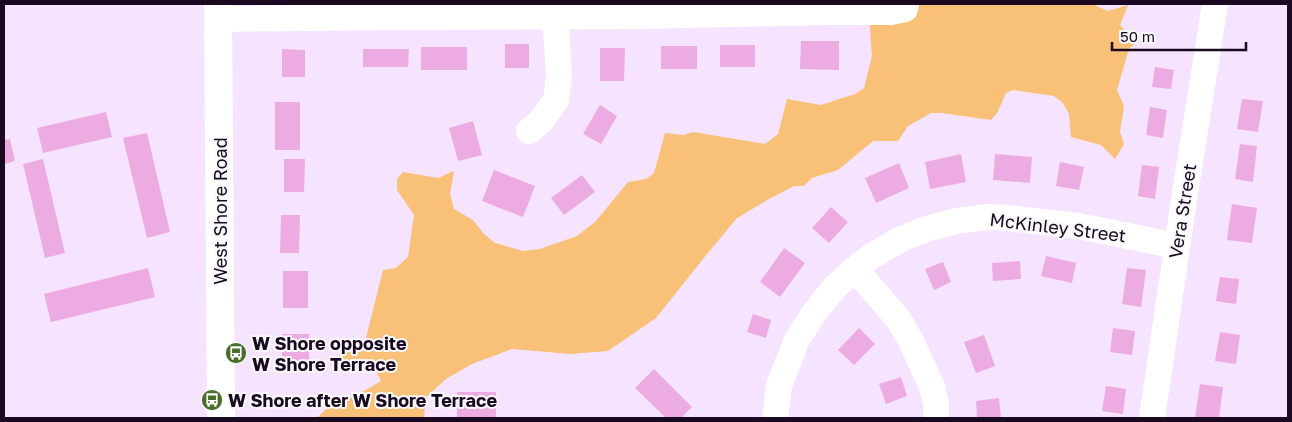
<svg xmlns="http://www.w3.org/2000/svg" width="1292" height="422" font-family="'Golos Text',sans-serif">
	<rect width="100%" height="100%" fill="#f5e3ff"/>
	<path fill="#f8c177" d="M910,4H1092L1108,11L1128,5L1120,25L1135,43L1129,49L1117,90L1124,106L1120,132L1124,144L1115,159L1101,145L1071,137L1069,114L1063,103L1054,96L1013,90L1006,93L997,113L991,120L942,113H931L908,126L898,141H873L838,170L812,178L804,186H794L769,199L737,218L707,254L656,318L608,351L571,354L512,349L472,364L446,379L422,401L425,406L424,418H317L326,409L359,394L381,381L375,369L357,364L339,366L338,356L364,346L383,270L396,268L408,257L414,215L397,190V179L403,172L438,178L454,171L450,194L454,209L473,220L484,234L495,243L523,251L540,249L577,236L596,221L628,182L646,179L654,173L665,133L683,135L693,132L765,144L778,134L787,99L821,105L855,94L864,88L872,56L869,16Z"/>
	<g fill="#edace1">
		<path d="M801,41H839V70L800,69Z"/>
		<rect x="505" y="44" width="24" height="24"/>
		<rect x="720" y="45" width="35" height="22"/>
		<rect x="661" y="46" width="36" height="23"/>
		<rect x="421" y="47" width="46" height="23"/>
		<path d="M600,48H625L624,81H600Z"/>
		<path d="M282,49L305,50V77H282Z"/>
		<path d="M363,49H409L408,67H363Z"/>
		<path d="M1155,67L1174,70L1171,89L1152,87Z"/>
		<path d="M1242,99L1263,101L1258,132L1237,129Z"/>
		<rect x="275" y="102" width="25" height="48"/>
		<path d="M600,105L617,116L601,144L583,134Z"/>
		<path d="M1150,107L1167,110L1163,138L1146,135Z"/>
		<path d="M106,112L112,137L43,153L37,128Z"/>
		<path d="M473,121L482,155L458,161L449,128Z"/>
		<path d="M147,133L170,232L147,238L123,138Z"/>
		<path d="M10,139L15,161L4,164V140Z"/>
		<path d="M1240,144L1257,146L1253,182L1235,179Z"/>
		<path d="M961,154L966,182L930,189L925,162Z"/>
		<path d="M995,154L1032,157L1030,183L993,180Z"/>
		<path d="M43,159L65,253L45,258L23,164Z"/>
		<path d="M284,159H305L304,192H284Z"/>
		<path d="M1060,162L1084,167L1079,190L1056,186Z"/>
		<path d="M899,163L909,188L876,203L865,178Z"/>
		<path d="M1142,165L1159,167L1155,199L1138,196Z"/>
		<path d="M494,170L535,186L523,217L482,201Z"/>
		<path d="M582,175L595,192L564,215L551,198Z"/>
		<path d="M1232,204L1257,208L1252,243L1227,240Z"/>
		<path d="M831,207L848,222L829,243L812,228Z"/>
		<path d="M281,215H300L299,253H280Z"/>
		<path d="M784,248L805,263L780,297L760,282Z"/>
		<path d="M1046,256L1076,263L1072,283L1041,276Z"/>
		<path d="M1020,261L1021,279L993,281L992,263Z"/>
		<path d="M943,262L951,282L934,290L925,269Z"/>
		<path d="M148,268L155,297L51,322L44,294Z"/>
		<path d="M1127,268L1146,270L1141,307L1122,304Z"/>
		<rect x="283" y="271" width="25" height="37"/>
		<path d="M1220,277L1239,279L1236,304L1216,301Z"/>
		<path d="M753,314L771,320L766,338L747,332Z"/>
		<path d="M859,328L875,344L854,365L838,350Z"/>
		<path d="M1113,328L1135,331L1132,355L1110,352Z"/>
		<path d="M1220,332L1240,335L1236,364L1215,361Z"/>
		<rect x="282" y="334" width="27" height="35"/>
		<path d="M984,335L995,366L976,373L964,342Z"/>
		<path d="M654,369L692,407L681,418H666L635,388Z"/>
		<path d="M901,377L907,396L886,404L879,384Z"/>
		<path d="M1200,384L1223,387L1219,418H1195Z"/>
		<path d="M1106,386L1126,389L1123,414L1102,411Z"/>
		<rect x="457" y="392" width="39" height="26"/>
		<path d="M999,398L1001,418H977L976,401Z"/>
	</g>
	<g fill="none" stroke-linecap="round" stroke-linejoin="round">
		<g stroke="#fff" stroke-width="26">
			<path d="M219,19L402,17L641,16L826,12H891L905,9L906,4"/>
			<path d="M529,131L541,121L556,100L559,76L556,27L557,17"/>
			<path d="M855,269L899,320L911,341L932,387L936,404V418"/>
			<path d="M775,418L779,386L783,375L792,353L796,341L815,312L835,287L855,269L869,258L899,240L926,229L956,221L988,217L1007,218L1079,226L1177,246"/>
			<path d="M1152,418L1184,200L1215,4"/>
		</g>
		<path stroke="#fff" stroke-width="28" d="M218,4L221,418"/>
	</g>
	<defs>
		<g id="bus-disc" transform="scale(1.125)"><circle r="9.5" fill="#476d28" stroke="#f8f8f8"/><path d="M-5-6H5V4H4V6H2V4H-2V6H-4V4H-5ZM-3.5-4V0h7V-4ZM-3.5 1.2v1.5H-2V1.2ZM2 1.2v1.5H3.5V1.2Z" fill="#fff"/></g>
	</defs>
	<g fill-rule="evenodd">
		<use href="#bus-disc" x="236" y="353"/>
		<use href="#bus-disc" x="212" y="400"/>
	</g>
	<g text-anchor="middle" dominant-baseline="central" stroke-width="4" stroke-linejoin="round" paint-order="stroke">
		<g font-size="18" fill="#190921" stroke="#f8f8f8">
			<text transform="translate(220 211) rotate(-90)">West Shore Road</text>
			<text transform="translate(1182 211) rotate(-81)">Vera Street</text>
			<text transform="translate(1058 227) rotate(7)">McKinley Street</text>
		</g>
		<g font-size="18" font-weight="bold" fill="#190921" stroke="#f8f8f8" text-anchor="start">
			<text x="252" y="343">W Shore opposite<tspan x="252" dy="21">W Shore Terrace</tspan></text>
			<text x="228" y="400">W Shore after W Shore Terrace</text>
		</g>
	</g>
	<rect width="1292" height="422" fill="none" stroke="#190921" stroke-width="10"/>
	<path d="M1112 42v8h134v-8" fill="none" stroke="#190921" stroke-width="2.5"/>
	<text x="1120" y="42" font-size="15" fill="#190921" stroke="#f8f8f8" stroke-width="4" paint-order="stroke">50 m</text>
</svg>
